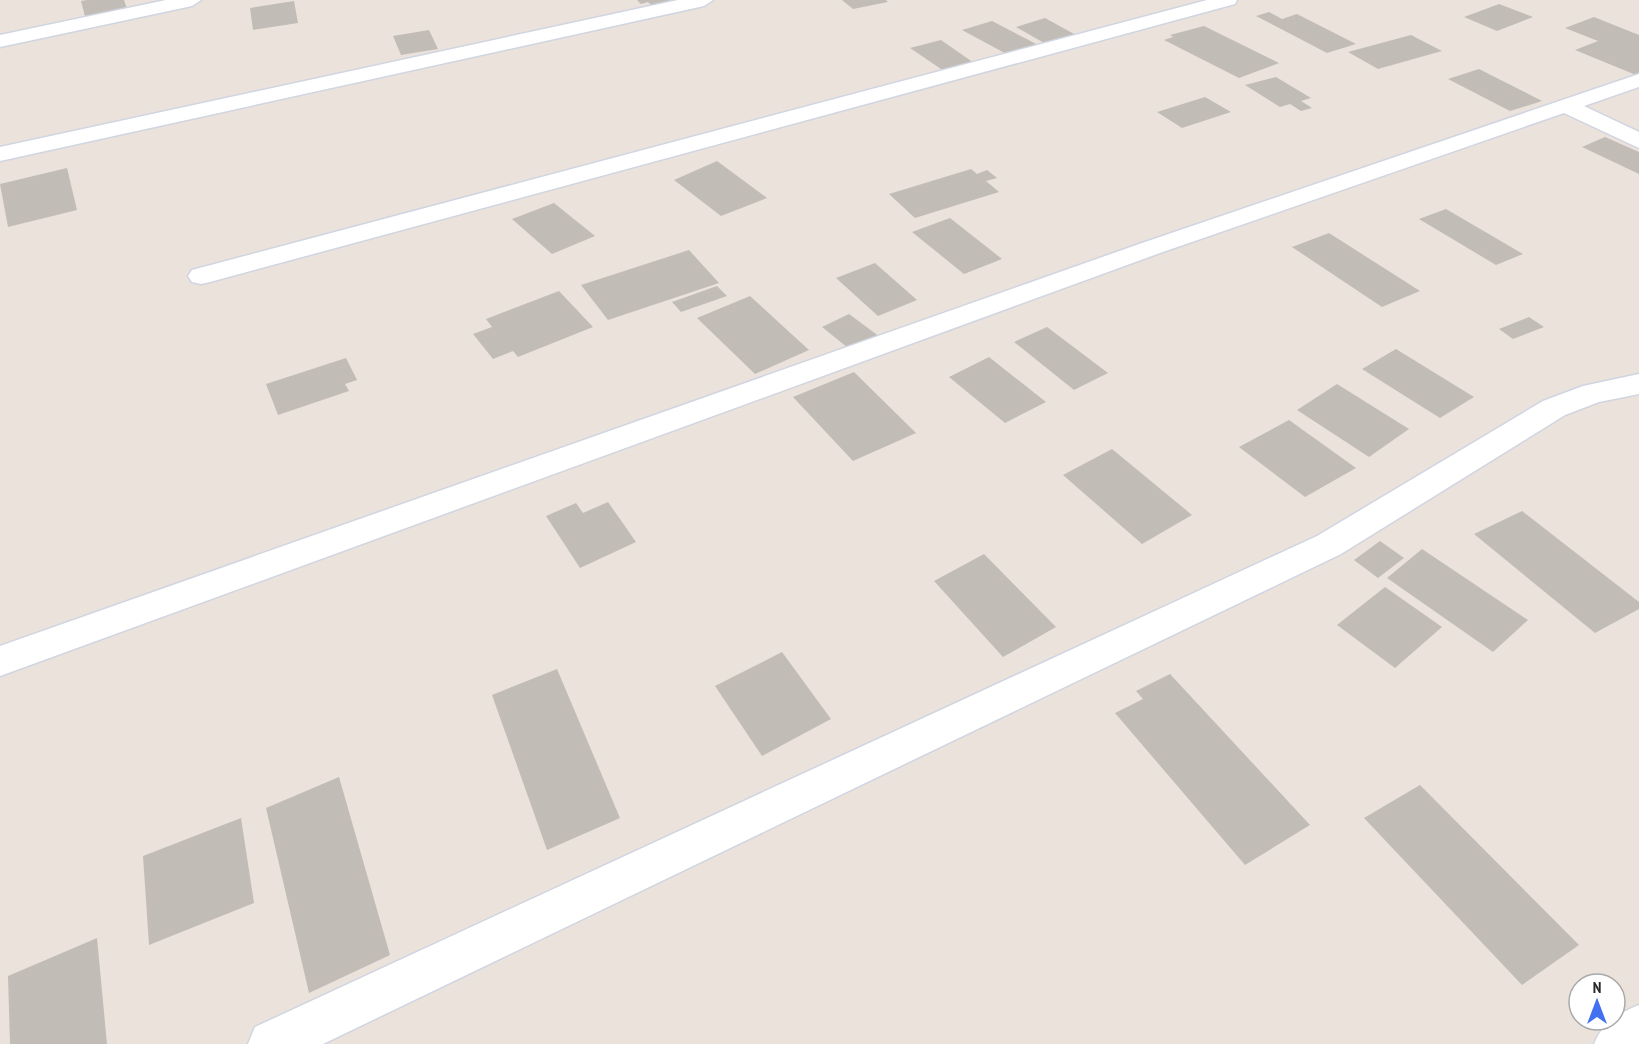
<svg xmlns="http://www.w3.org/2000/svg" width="1639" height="1044" font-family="'PT Sans Narrow',sans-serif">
	<rect width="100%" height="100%" fill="#eae2db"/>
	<g fill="#c2bcb7">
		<path d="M87,0H124L127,9L86,20L81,1Z"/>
		<path d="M637,0H674V1L652,6L648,2L641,4Z"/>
		<path d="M842,0H886L888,2L853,9Z"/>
		<path d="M294,1L298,23L253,30L250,8Z"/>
		<path d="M1499,4L1533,17L1497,31L1464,17Z"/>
		<path d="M1269,12L1282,19L1297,14L1356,44L1327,53L1256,16Z"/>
		<path d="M1594,17L1639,35V74L1636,75L1575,50L1598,41L1565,28Z"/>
		<path d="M1045,18L1076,35L1046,44L1016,27Z"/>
		<path d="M992,21L1042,47L1012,57L962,30Z"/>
		<path d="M1204,26L1279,63L1239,78L1164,40L1173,37L1170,35Z"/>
		<path d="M429,30L438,49L401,55L393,36Z"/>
		<path d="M1411,35L1442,51L1378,69L1348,52Z"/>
		<path d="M941,40L974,63L944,71L910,48Z"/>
		<path d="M1479,69L1542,101L1510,111L1448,79Z"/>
		<path d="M1276,77L1311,98L1301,101L1312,108L1301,111L1290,104L1280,107L1245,85Z"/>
		<path d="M1205,97L1231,112L1182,128L1157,112Z"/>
		<path d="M1605,137L1639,152V174L1582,147Z"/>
		<path d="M717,161L767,198L721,216L674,180Z"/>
		<path d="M67,168L77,210L8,227L0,184Z"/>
		<path d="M971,169L977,174L987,170L997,178L986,181L999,192L915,218L889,194Z"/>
		<path d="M554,203L595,236L552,254L512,219Z"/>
		<path d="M1446,209L1523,254L1496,265L1419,219Z"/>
		<path d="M950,218L1002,259L964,274L912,232Z"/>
		<path d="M1329,233L1420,291L1382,307L1292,247Z"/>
		<path d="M689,250L719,283L608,320L581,285Z"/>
		<path d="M875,263L917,300L878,316L836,278Z"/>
		<path d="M717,286L727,296L681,312L672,302Z"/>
		<path d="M559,291L593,327L518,357L513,351L493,359L473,334L492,327L486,319Z"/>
		<path d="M750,296L809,350L755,374L697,318Z"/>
		<path d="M849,314L880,337L852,351L822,327Z"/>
		<path d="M1529,317L1544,327L1513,339L1499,329Z"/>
		<path d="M1047,327L1108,373L1074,390L1014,342Z"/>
		<path d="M1396,349L1474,397L1440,418L1362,369Z"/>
		<path d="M989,357L1046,402L1005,423L949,377Z"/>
		<path d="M346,358L357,380L345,384L349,391L278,415L266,384Z"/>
		<path d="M854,372L916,433L853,461L793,397Z"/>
		<path d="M1337,384L1409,429L1369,457L1297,410Z"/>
		<path d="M1289,420L1356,468L1305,497L1239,447Z"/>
		<path d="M1112,449L1192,515L1142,544L1063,475Z"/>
		<path d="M608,502L636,542L580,568L546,516L576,503L583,513Z"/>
		<path d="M1522,511L1639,602V609L1595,633L1474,534Z"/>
		<path d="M1380,541L1404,558L1378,578L1354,560Z"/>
		<path d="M1422,549L1528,620L1493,652L1387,578Z"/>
		<path d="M984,554L1056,627L1003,657L934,581Z"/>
		<path d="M1385,587L1442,627L1395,668L1337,625Z"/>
		<path d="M782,652L831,719L762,756L715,686Z"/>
		<path d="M557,669L620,818L547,850L492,695Z"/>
		<path d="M1170,674L1310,825L1245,865L1115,713L1143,699L1136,691Z"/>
		<path d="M339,777L390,955L309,993L266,808Z"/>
		<path d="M1420,785L1579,945L1522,985L1364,818Z"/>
		<path d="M241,818L254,903L149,945L143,856Z"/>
		<path d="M97,938L107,1044H10L8,976Z"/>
	</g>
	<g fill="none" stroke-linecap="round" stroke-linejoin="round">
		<g stroke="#d0d5e1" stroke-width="3">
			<g id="minor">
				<path d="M166,0H201L192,6L0,47V35Z"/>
				<path d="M678,0H713L704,6L0,161V147Z"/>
				<path d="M1207,0H1237L1235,4L210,282L201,284L192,282L188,276L192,270Z"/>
				<path d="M1639,74V87L1584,106L1639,132V148L1564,113L1160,253L0,676V646L1142,243Z"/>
				<path d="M1639,374V394L1599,402L1565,415L1341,554L323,1044H248L255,1027L1317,536L1543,401L1583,386Z"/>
				<path d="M1639,1005V1044H1594C1603,1022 1617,1014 1639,1005Z"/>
			</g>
		</g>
		<use href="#minor" fill="#fff" fill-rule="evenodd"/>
	</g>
	<g transform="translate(1597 1002)"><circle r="28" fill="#ffffff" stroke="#a9a9a9" stroke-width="1.5"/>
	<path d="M0-4.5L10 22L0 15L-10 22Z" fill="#4370ef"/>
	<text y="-9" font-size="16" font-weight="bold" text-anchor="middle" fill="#282828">N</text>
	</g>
</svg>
